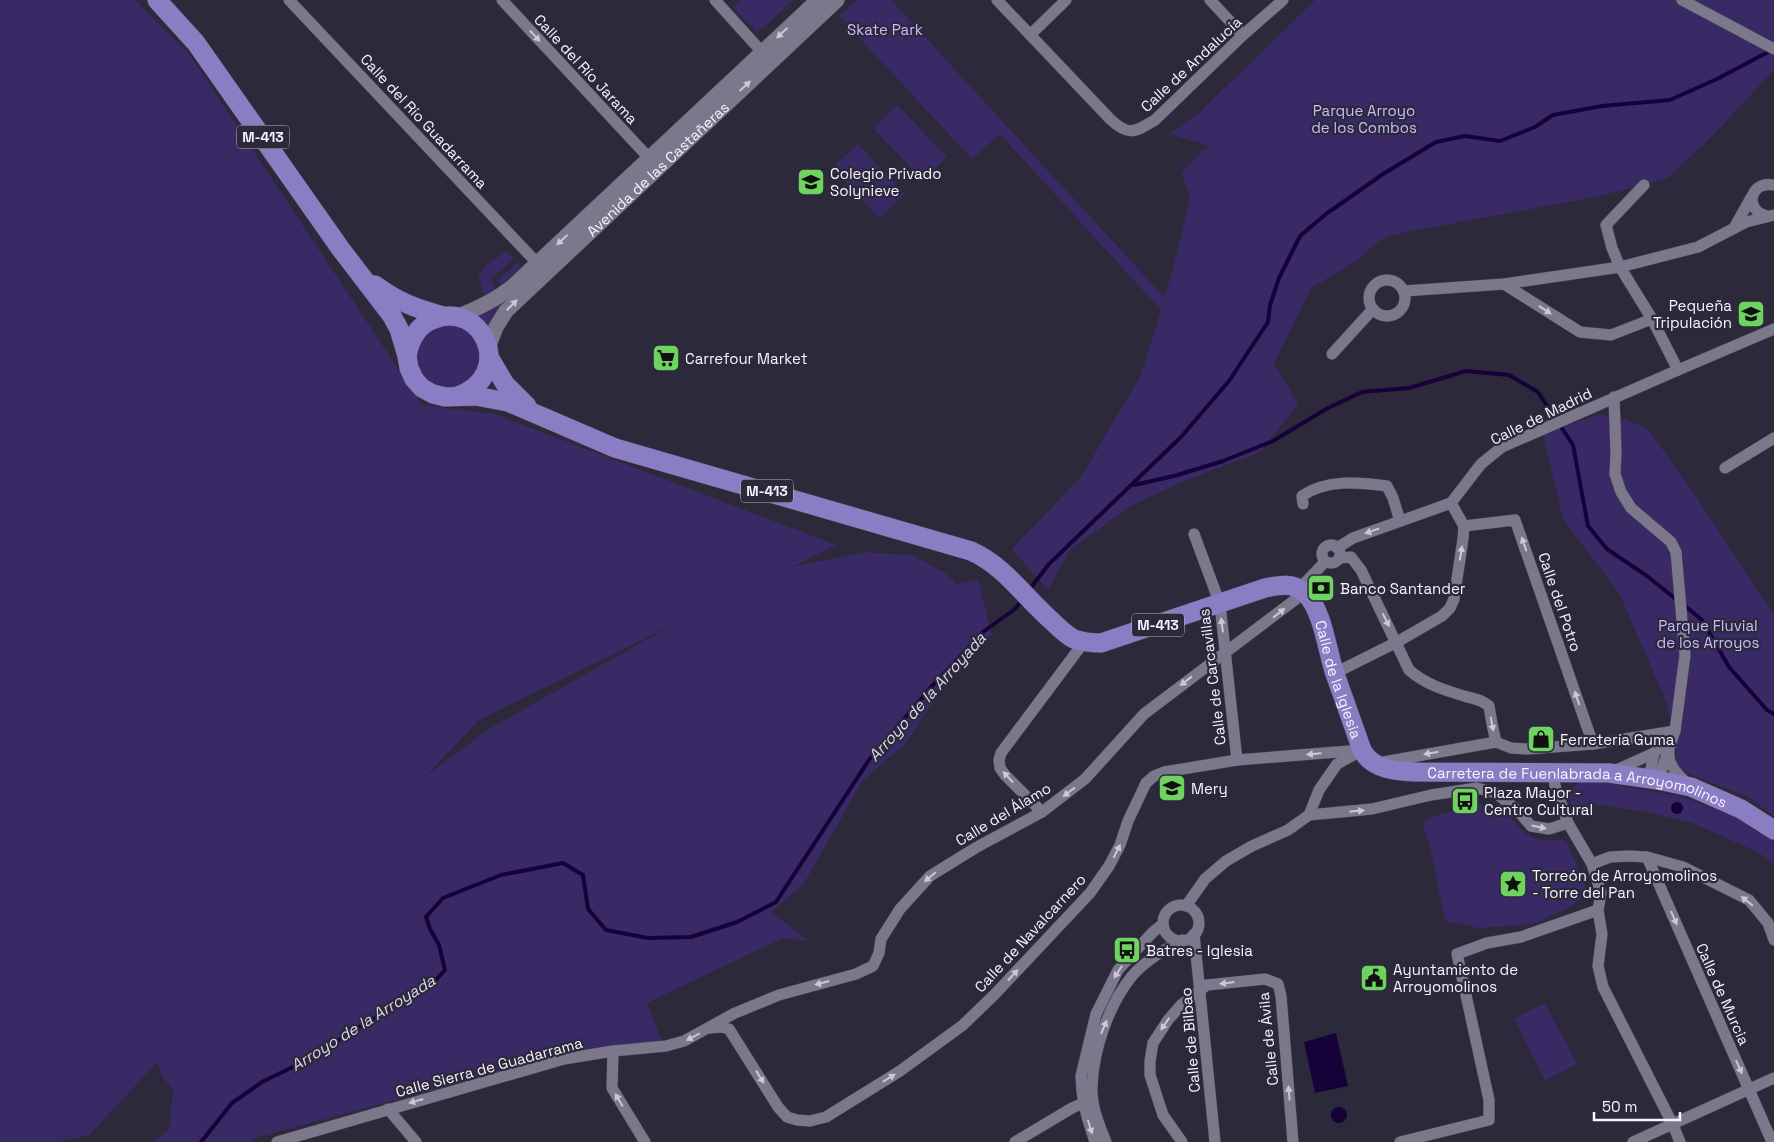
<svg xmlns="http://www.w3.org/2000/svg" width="1774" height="1142" font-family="'Space Grotesk',sans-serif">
	<rect width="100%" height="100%" fill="#2c293a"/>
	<g fill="#392a66" fill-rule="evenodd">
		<path d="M0,0H135L189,54L422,405L495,414L836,545L792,567L865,552L912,555L947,574L956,584L978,579L992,635L958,666L904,745L863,780L803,885L771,912L809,941L783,938L647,1003L663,1044L590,1048L258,1137L251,1142H152L169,1130L173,1091L161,1074L158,1062L89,1135L55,1142H0ZM674,624L489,729L426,776L479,720Z"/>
		<path d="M740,0H793L768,24L757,32L733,8Z"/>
		<path d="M857,0H891L1164,297L1172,273L1190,196L1181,172L1209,146L1169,134L1197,115L1315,0H1774V70L1714,134L1668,178L1600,196L1396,234L1382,239L1353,263L1311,288L1274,364L1298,404L1260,452L1182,482L1129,507L1070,550L1048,590L1012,549L1081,477L1141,375L1161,310L1000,134L972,159L839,16Z"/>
		<path d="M897,105L947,157L923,180L873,128Z"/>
		<path d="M858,144L905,194L879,218L832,168Z"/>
		<path d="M506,251L514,258L491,279L495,289L484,296L478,276L487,265Z"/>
		<path d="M518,262L521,267L501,285L497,281Z"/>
		<path d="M525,282L490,327L477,315Z"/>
		<path d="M459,324L477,338L482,361L472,381L450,390L429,384L416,368L415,346L427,329Z"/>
		<path d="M1600,414L1627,420L1648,429L1691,489L1774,615V816L1748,797L1679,770L1667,703L1619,593L1563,519L1543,434Z"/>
		<path d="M1582,779L1680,796L1733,816L1774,842V864L1758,852L1692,823L1643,811L1594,805L1572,806L1567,794Z"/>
		<path d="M1480,804C1487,806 1497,807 1503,811C1513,818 1520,831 1532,837C1544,843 1554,838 1566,841L1586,885L1583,897L1567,909L1532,924L1479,928L1445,921L1431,851L1423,824L1427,818Z"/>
		<path d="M1545,1003L1577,1064L1545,1080L1514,1019Z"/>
	</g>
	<g fill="#160239">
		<circle cx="1677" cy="808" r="6"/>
		<path d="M1336,1033L1348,1086L1315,1093L1304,1042Z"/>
		<circle cx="1339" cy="1115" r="8"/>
	</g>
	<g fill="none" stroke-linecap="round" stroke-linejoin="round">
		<g stroke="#160239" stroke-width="4">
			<path d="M1134,485L1174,476L1223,461L1273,441L1326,409L1362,392L1409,388L1466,371L1509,375L1538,392L1573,445L1588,526L1607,549L1647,576L1677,600"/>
			<path d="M1029,590L1049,564L1181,437L1229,381L1268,322L1270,305L1279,278L1300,236L1326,214L1383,174L1436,142L1465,136L1500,141L1535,127L1553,115L1602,106L1670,100L1717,79L1768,52"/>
			<path d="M1684,605L1702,620L1729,667L1767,710L1774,714"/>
			<path d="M201,1142L232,1103L262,1082L299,1064L434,982L445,970L439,945L430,929L426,917L443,898L501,875L563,863L583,875L588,909L606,930L648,938L691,937L737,922L776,902L869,760L933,685L983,632L1015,609L1022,600"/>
		</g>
		<g stroke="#464452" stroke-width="12">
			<g id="minor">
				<path d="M289,0L537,263"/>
				<path d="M502,0L649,158"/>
				<path d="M715,0L762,52"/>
				<path d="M997,0L1110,119C1129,137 1135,132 1155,120L1243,35L1283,0"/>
				<path d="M1210,0L1243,35"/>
				<path d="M1682,0L1774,49"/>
				<path d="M1030,35L1066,0"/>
				<path d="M1644,185L1606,225L1612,248L1620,267L1652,319L1678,370"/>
				<path d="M1767,216C1743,210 1750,180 1774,185"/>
				<path d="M1734,228L1752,196"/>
				<circle cx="1387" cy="298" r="18"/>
				<path d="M1504,284L1580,332L1611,335L1652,319"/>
				<path d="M1404,291L1504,284L1620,267L1698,247L1746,222L1774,215"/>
				<path d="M1332,354L1373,309"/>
				<path d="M1614,397L1616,452L1615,474L1621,492L1631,508L1671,542L1676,552L1685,655L1675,731L1658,780"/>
				<path d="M1725,468L1774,438"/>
				<path d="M1303,504L1302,496C1326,479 1359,482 1387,486L1393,498L1400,521"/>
				<path d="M1464,526L1515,520L1593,744"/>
				<path d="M1194,534L1220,604L1237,760"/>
				<circle cx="1331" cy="554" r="9"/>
				<path d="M1337,548L1353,538L1451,503L1481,464L1502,447L1678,370L1774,329"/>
				<path d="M1340,558L1351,557L1361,570L1409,670C1425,684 1444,690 1464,696C1474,699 1481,699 1489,706L1492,724L1496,742"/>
				<path d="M1299,589L1325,562"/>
				<path d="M1335,673L1397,642L1442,616L1450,608L1454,599L1463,539L1464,526L1451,503"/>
				<path d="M1669,751C1667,765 1679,776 1689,785"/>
				<path d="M1378,763L1496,742L1511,748L1527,749L1593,744L1675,731"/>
				<path d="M1614,771L1654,753L1671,738"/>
				<path d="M1553,772L1555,786L1568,823L1592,864L1601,893L1598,910L1602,934L1598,966L1603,987L1673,1125L1680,1142"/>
				<path d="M1649,779L1654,753"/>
				<path d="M1042,812L1005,775L1000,768L999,760L1001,753L1084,642"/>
				<path d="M1309,815L1319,790L1337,764L1359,752"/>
				<path d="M1647,857L1772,1142"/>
				<path d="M1592,864L1610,857L1629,856L1647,857L1683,867L1749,900L1768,923L1774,940"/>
				<circle cx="1181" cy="923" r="18"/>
				<path d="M1186,906L1205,879L1226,861L1252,846L1288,830L1309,815L1372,809L1431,795L1477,788L1496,793L1519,812L1531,826L1549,829L1568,823"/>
				<path d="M1194,934L1215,1142"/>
				<path d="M710,1028L721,1027L729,1029L778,1107L787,1117L797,1120L810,1121L826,1117L900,1071L963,1025L995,994L1090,893L1109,866L1120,845L1128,821L1146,783L1154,776L1164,772L1237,760L1362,750"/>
				<path d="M613,1051L612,1088L645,1142"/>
				<path d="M388,1109L416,1142"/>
				<path d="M277,1142L564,1059L613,1051L666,1046L684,1041L735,1013L779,995L856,974L873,966L879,953L881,939L900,909L930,876L977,847L1042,812L1085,779L1144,714L1304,593"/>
				<path d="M1015,1142L1072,1108L1090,1100"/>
				<path d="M1095,1142L1087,1117L1082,1092L1081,1076L1096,1014L1118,970L1153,932L1163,924"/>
				<path d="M1106,1142C1099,1125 1091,1105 1092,1087C1093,1050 1109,1004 1132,976C1146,960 1164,950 1182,940"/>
				<path d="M1182,1142L1163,1115L1150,1075V1061L1153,1043L1168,1020L1181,1005L1207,985L1265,979L1278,984L1281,996L1293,1142"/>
				<path d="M1400,1142L1489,1120V1100L1457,954L1487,943L1521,937L1598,910"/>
				<path d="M1633,1142L1774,1078"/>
			</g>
		</g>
		<g stroke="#464452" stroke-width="16">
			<g id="tertiary">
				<path d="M456,317C477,309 496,300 513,286L818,0"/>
				<path id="s1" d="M488,348L496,327L506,311L837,0"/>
			</g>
		</g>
		<g stroke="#464452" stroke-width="20">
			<g id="primary">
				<path id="s2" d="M157,0L196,43L340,248L392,316L399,329L407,356L409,368L414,379L422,388L433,394L445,397L475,396L508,402L615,448L971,551C1005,566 1025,598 1053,622C1059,628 1066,635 1074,639C1083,642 1092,643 1101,643L1265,588C1279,585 1293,582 1305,593C1323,610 1327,651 1335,674C1344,700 1353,725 1362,750C1372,770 1397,771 1417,772L1609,773L1658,780L1691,787L1741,809L1774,830"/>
				<path d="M375,285C400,303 415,308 443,316"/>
				<path d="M407,356C410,340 417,326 432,320C482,298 517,374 458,396"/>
				<path d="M489,357L505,384L527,406"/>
			</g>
		</g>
		<use href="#minor" stroke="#7b788c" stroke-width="11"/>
		<use href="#tertiary" stroke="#7b788c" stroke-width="15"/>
		<use href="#primary" stroke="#8b7dc4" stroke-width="19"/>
	</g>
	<defs><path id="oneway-solid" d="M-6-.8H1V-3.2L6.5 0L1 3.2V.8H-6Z" transform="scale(1.25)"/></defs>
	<g fill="#cac9d7">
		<use href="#oneway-solid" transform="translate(782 33) rotate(137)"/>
		<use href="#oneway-solid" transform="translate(535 36) rotate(47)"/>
		<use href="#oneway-solid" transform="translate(745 86) rotate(-43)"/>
		<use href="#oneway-solid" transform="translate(562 240) rotate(137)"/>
		<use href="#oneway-solid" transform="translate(512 305) rotate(-45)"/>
		<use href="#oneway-solid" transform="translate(1545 310) rotate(33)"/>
		<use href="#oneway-solid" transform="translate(1372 531) rotate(161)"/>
		<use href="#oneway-solid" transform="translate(1524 544) rotate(-109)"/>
		<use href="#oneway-solid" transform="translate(1461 553) rotate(-81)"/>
		<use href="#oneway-solid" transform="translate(1279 613) rotate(-38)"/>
		<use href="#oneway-solid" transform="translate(1386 620) rotate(63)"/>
		<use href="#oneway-solid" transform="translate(1222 625) rotate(-97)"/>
		<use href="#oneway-solid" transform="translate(1186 681) rotate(142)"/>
		<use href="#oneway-solid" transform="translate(1577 698) rotate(-109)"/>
		<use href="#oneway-solid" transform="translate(1492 724) rotate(79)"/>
		<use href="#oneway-solid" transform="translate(1431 753) rotate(170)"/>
		<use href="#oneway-solid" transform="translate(1314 754) rotate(175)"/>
		<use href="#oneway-solid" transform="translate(1008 777) rotate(-133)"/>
		<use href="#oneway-solid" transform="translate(1069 792) rotate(143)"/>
		<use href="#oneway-solid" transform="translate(1357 811) rotate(-6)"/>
		<use href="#oneway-solid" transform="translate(1539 827) rotate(12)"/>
		<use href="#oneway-solid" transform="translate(1117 851) rotate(-63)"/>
		<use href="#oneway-solid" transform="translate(930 877) rotate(140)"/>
		<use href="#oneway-solid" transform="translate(1747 901) rotate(-141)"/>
		<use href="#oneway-solid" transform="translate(1674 918) rotate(66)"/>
		<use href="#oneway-solid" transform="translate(1118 972) rotate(123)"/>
		<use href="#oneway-solid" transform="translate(1013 975) rotate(-47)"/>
		<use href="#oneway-solid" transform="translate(822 983) rotate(165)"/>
		<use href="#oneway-solid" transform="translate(1227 983) rotate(173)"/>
		<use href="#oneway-solid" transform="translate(1165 1024) rotate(125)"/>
		<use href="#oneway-solid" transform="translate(1104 1027) rotate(-67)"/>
		<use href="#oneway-solid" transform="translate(693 1037) rotate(152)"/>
		<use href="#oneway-solid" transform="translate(1739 1067) rotate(66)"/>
		<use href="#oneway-solid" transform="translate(760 1077) rotate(58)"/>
		<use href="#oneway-solid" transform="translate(889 1078) rotate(-32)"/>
		<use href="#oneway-solid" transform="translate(1289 1093) rotate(-95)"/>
		<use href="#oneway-solid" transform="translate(619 1100) rotate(-121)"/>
		<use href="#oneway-solid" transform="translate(416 1101) rotate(164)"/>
		<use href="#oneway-solid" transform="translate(1090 1127) rotate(73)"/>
	</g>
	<defs>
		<g id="school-square" transform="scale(1.4375)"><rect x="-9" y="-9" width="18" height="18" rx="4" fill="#6fd360" stroke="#2c293a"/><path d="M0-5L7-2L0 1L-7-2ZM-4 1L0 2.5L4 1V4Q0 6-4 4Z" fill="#111"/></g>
		<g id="supermarket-square" transform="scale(1.4375)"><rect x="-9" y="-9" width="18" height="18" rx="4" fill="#6fd360" stroke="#2c293a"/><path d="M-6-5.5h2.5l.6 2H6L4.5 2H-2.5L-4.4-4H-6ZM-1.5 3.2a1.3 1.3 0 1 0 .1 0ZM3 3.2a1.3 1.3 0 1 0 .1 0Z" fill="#111"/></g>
		<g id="bank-square" transform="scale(1.4375)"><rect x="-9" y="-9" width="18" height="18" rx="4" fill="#6fd360" stroke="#2c293a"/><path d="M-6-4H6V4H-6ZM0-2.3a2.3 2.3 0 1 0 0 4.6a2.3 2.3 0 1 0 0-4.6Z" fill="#111"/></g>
		<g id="shop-square" transform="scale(1.4375)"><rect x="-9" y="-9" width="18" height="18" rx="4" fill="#6fd360" stroke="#2c293a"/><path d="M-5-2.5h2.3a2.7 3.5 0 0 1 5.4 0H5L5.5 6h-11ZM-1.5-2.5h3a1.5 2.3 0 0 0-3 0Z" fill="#111"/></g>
		<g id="bus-square" transform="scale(1.4375)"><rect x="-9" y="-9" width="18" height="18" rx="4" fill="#6fd360" stroke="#2c293a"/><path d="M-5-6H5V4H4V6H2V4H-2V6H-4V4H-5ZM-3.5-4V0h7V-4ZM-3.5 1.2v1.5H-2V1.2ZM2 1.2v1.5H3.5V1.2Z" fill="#111"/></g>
		<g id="sight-square" transform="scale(1.4375)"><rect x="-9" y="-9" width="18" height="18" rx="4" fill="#6fd360" stroke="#2c293a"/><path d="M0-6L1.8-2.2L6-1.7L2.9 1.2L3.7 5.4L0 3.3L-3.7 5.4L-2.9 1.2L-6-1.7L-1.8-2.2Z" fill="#111"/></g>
		<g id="civic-square" transform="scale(1.4375)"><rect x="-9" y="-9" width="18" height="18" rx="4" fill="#6fd360" stroke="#2c293a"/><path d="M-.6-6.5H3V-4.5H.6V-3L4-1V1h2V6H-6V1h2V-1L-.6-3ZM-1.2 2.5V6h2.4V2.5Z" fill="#111"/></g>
	</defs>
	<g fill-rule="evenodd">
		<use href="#school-square" x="811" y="182"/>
		<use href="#school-square" x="1751" y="314"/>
		<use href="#supermarket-square" x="666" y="358"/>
		<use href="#bank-square" x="1321" y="588"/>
		<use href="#shop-square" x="1541" y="739"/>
		<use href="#school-square" x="1172" y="788"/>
		<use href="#bus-square" x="1465" y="801"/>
		<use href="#sight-square" x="1513" y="884"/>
		<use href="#bus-square" x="1127" y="950"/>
		<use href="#civic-square" x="1374" y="978"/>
	</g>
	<g text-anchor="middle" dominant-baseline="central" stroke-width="4.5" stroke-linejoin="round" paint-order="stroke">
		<g fill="#2c293a" stroke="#b9b7c4" stroke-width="1">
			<rect x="237" y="125.5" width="52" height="23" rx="4"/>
			<rect x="741" y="479.5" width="52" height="23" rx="4"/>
			<rect x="1132" y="613.5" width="52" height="23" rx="4"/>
		</g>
		<g font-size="14" font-weight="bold" fill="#f5f4ff">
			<text x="263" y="137">M-413</text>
			<text x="767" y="491">M-413</text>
			<text x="1158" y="625">M-413</text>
		</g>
		<g font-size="15" fill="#c6bcfe" stroke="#2c293a">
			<text x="885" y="29">Skate Park</text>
			<text x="1364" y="110">Parque Arroyo<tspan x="1364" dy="17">de los Combos</tspan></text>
			<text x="1708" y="625">Parque Fluvial<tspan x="1708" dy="17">de los Arroyos</tspan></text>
		</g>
		<g font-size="15" fill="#f5f4ff" stroke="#2c293a">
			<text transform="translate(1191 64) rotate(-43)">Calle de Andalucía</text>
			<text transform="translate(586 69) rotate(47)">Calle del Río Jarama</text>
			<text transform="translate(424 121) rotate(47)">Calle del Río Guadarrama</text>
			<text stroke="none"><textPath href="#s1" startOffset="249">Avenida de las Castañeras</textPath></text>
			<text transform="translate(1541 416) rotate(-26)">Calle de Madrid</text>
			<text transform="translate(1560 602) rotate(71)">Calle del Potro</text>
			<text transform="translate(1212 677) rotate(-97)">Calle de Carcavillas</text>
			<text stroke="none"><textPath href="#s2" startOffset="1521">Calle de la Iglesia</textPath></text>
			<text stroke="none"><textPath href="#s2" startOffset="1820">Carretera de Fuenlabrada a Arroyomolinos</textPath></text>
			<text transform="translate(1003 814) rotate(-31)">Calle del Álamo</text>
			<text transform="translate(1030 933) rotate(-47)">Calle de Navalcarnero</text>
			<text transform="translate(1723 994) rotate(66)">Calle de Murcia</text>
			<text transform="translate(1268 1039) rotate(-96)">Calle de Ávila</text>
			<text transform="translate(1190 1040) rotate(-95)">Calle de Bilbao</text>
			<text transform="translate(489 1067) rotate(-15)">Calle Sierra de Guadarrama</text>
		</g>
		<g font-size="15" fill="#f5f4ff" stroke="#2c293a" text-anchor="start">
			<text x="830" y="173">Colegio Privado<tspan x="830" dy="17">Solynieve</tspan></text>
			<text x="1732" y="305" text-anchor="end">Pequeña<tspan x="1732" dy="17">Tripulación</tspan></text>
			<text x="685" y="358">Carrefour Market</text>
			<text x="1340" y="588">Banco Santander</text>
			<text x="1560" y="739">Ferretería Guma</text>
			<text x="1191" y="788">Mery</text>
			<text x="1484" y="792">Plaza Mayor -<tspan x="1484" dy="17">Centro Cultural</tspan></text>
			<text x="1532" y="875">Torreón de Arroyomolinos<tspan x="1532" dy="17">- Torre del Pan</tspan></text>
			<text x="1146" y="950">Batres - Iglesia</text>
			<text x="1393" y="969">Ayuntamiento de<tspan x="1393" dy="17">Arroyomolinos</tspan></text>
		</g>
		<g font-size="16" font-style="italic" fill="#dbd9ef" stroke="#2c293a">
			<text transform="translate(927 697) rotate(-48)">Arroyo de la Arroyada</text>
			<text transform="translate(363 1023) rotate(-32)">Arroyo de la Arroyada</text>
		</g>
	</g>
	<path d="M1594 1112v8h86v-8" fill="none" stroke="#f5f4ff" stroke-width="2.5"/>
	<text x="1602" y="1112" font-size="15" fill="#f5f4ff" stroke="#2c293a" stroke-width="4" paint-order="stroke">50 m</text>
</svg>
